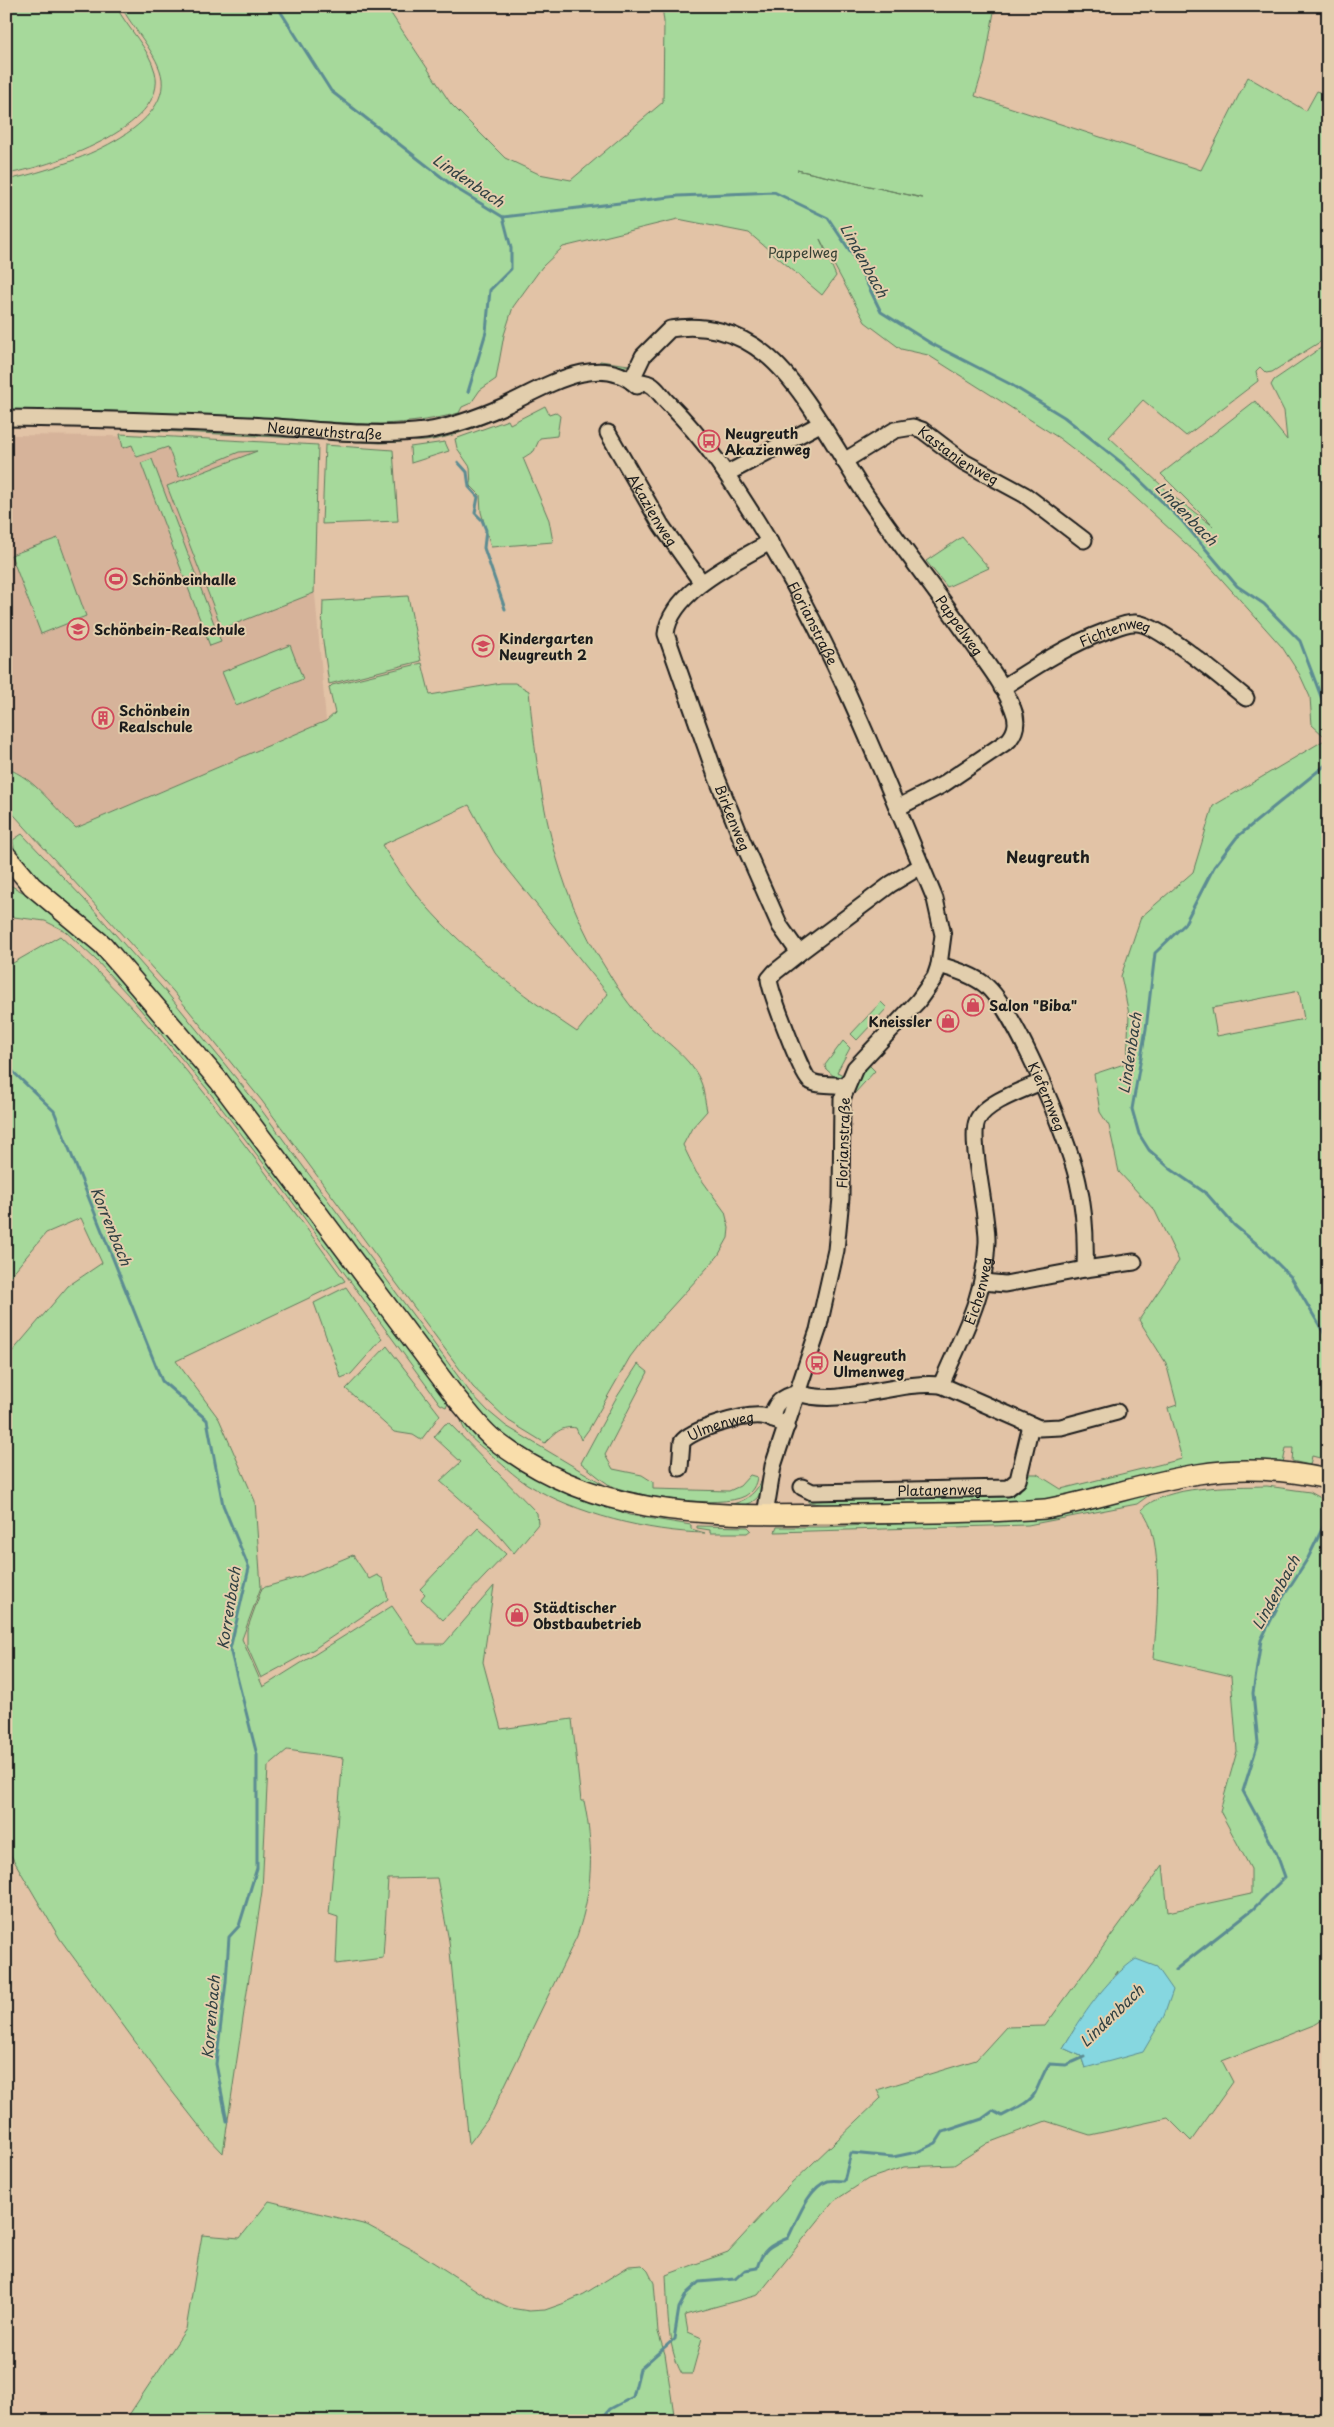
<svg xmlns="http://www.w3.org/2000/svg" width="1334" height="2427" font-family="'Playpen Sans',sans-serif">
	<rect width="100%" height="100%" fill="#e2c3a6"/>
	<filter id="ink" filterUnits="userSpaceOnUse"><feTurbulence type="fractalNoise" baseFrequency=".02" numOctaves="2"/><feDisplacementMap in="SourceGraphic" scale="10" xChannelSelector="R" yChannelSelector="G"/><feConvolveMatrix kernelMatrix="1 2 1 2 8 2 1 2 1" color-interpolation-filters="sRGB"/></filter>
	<g filter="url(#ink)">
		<path fill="#d6b39a" d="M6,435L109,436L267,443L315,594L326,721L75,828L41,792L16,771L6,768Z"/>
		<g fill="#a6d99b" stroke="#617a5c" fill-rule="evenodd">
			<path d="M6,6H116C127,28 149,48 155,72C170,127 47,168 6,174Z"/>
			<path d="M121,6H386L451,104L505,158L539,174L571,180L663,102L664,22L662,6H995L985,63L975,96L1201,170L1248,77L1306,111L1317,91L1328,95V337L1272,372L1266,373L1260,367L1256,371L1258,381L1186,436L1143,400L1109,437L1174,497L1213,526L1161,474L1255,401L1287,440L1284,411L1271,385L1274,380L1328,343V733L1323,735L1312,725L1310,697L1300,675L1282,647L1207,563L1127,490L1059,438L928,355L901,349L865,322L820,239L836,276L822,295L749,233L678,219L563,247L542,267L513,307L504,335L496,379L480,390L471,403L462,407L459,413C428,421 400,424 368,424L110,411L6,410V180C49,172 168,135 162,79C159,55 132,28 121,6ZM797,170L922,198H923Z"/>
			<path d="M600,361L629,365L619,368L608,367V364H599Z"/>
			<path d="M545,406L549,414L555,412L560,416L557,436L540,438L534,451L523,458L549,520L553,542L491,547L481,512L480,495L471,486L470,467L457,448L455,439L508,420L510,424Z"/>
			<path d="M504,412L505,415C485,424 430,447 410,440Z"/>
			<path d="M126,427L315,436L317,439L121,429Z"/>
			<path d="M120,434L318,445L314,593L222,629L167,486L257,451L239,452L179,477L168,447L137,457L132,445L123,448Z"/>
			<path d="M329,436L401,439L402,442L380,443L329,440Z"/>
			<path d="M445,442L449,451L411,463L410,447Z"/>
			<path d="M325,445L393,450L398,521L322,524Z"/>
			<path d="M152,459L221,642L210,646L141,463Z"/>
			<path d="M962,537L989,568L947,587L926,561Z"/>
			<path d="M58,538L86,616L41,634L11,555Z"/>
			<path d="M408,596L421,661L329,684L322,634L323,601Z"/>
			<path d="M290,645L303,679L236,706L222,672Z"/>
			<path d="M422,663L430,695L501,683H515L529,691C538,790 552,886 608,972C618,989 630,1007 644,1021C662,1040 693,1058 702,1085C704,1093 705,1102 707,1111L692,1128L683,1145L696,1172L725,1212L729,1228L728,1238L718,1256L649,1332L630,1357L589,1429L581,1440L576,1428C562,1425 554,1434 545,1443L509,1421L473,1387L262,1101L173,991L6,806V768C35,778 54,808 76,828L326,721L335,713L329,688L332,685ZM469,805L495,853L608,994L577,1032C524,997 457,945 417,895C404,879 393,862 382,845Z"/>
			<path d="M1328,738V1460L1312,1456L1310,1465L1292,1461L1293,1448H1286L1283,1463L1240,1462L1068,1499L985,1504L825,1505L808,1502L807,1496L1013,1495L1020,1491L1027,1474H1037L1061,1489L1182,1459L1168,1408L1177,1405L1166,1363L1139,1320L1179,1261L1155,1211L1119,1172L1109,1126L1100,1112L1094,1074L1127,1063L1129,1014L1121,976L1141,917L1193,872L1213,806ZM1299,991L1304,1019L1217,1036L1212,1008Z"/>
			<path d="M22,834L84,899L168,994L257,1104L469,1391L488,1411L506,1426L613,1490L668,1504L590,1484L526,1452L478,1415L348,1242L15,854L13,840Z"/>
			<path d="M6,883L30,896L49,914L70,925L102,954L213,1084L447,1399L448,1404L446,1407L440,1404L283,1189L207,1089L129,996L96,960L65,931L45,921L6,916Z"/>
			<path d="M60,936C168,1033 259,1164 345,1281L176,1361L219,1419L255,1501L261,1587L242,1639L263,1687L392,1606L418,1644H444L494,1586L483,1662L501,1729L572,1719L581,1801H584C594,1849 593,1889 577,1936L490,2116L469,2144L449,1941L437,1878L388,1879L383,1958L336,1964L338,1917L329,1914L343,1758L287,1750L268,1766L262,1891L223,2153L207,2136L164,2081L60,1939L6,1847V1359L68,1286L102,1263L81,1218L46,1233L6,1281V967Z"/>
			<path d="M881,1002L887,1008L857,1040L851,1034Z"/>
			<path d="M843,1041L850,1048L837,1072L845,1076L839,1081L826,1069L825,1065Z"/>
			<path d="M867,1063L875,1071L854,1094H850L854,1081Z"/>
			<path d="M346,1287L382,1339L351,1374L341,1378L314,1303Z"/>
			<path d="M387,1346L440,1415L421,1440L413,1435L394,1432L346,1389Z"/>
			<path d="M638,1364L648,1372L605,1455L613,1469L642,1475L653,1482V1489L729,1491L740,1486L750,1475L757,1477C756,1485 752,1492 745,1496C721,1509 632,1497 608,1484C599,1478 589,1469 581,1463L615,1400Z"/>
			<path d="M461,1415L556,1486L629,1515L691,1525V1529L705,1533C649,1532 576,1514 527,1484C514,1476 501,1463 489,1453C478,1444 459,1431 461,1415Z"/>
			<path d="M449,1423L537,1513L538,1524L514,1553L492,1527L440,1481L461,1462L434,1437L445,1424Z"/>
			<path d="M776,1443L761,1493C753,1505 741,1508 727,1505C762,1500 765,1472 776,1443Z"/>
			<path d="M1267,1486L1310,1492L1328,1502V2016L1316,2024L1222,2061L1233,2082L1191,2141L1168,2118L1090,2135L1046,2121L988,2143L954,2165L904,2167L868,2179L834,2201L758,2295L685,2315L688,2332L702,2338L692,2374H682C666,2346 668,2306 666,2275L728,2252L788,2187L881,2098L877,2090L976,2060L1006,2027L1045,2026L1163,1865L1168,1912L1251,1894V1869L1220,1811L1237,1751L1231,1676L1153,1658C1157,1627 1165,1532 1141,1510C1166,1484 1233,1487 1267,1486ZM1118,1971L1085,2068L1081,2056L1063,2048L1074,2030Z"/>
			<path d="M1152,1493L1137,1504L1028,1525L775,1532L777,1527H826L1057,1516Z"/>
			<path d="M697,1526L748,1527L751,1530L747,1533H710V1530L697,1528Z"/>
			<path d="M478,1528L506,1554L443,1620L421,1599L425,1594L420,1589Z"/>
			<path d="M353,1555L369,1579L377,1575L383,1579L388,1599L314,1649L261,1678L247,1646V1630L262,1588L300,1577Z"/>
			<path d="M269,2201L367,2225L417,2252L484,2295L510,2308L529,2311L545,2310L562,2304L584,2294L629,2266L642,2265L648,2271L654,2283L658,2332L665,2354L675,2421H125L186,2329L202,2235L240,2238Z"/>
		</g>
		<path fill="#86d7e0" stroke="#5c8c92" d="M1136,1959L1157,1967L1173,1990L1164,2016L1143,2052L1085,2068L1081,2056L1063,2048C1082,2016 1105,1980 1136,1959Z"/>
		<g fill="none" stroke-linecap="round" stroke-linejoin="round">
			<g stroke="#5c8c92" stroke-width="3">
				<path d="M277,6L331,91L457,189L503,217L678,196L774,192L828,218L854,257L881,312L932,344L1010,384L1064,417L1122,463L1182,521L1237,586L1264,604L1300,641L1328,715"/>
				<path d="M468,392L486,332L490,290L511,269V248L503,217"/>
				<path d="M458,462L467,472L469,487L478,497L475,513L482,520L486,530L484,548L505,609"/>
				<path d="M1328,763L1237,837L1214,867L1184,925L1155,953L1146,1029L1132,1109L1139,1134L1149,1150L1172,1170L1207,1194L1234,1225L1263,1249L1291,1277L1328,1340"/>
				<path d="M6,1065L54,1111L162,1381L207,1420L223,1505L249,1568L230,1649L257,1755V1868L239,1926L229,1937L226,1982L216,2064L227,2121"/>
				<path d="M1326,1461L1328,1438"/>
				<path d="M1175,1970L1253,1909L1285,1877L1276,1852L1243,1791L1258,1743L1253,1693L1261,1640L1280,1602L1308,1558L1326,1521V1496"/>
				<path d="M600,2421L610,2409L633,2397L640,2369L674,2339L679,2308L687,2293L699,2282L735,2279L745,2270L757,2268C762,2250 770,2245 788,2238C797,2221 808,2187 828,2181C833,2180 839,2181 844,2181L851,2153L893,2157L917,2152L936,2143L943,2132L982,2119L993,2111L1002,2116C1012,2110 1029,2104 1035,2093C1040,2083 1043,2073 1049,2064L1066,2065L1084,2057"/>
			</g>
			<g stroke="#1c1c1c" stroke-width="19">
				<g id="minor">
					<path id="s1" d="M631,381C657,381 655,391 670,405C707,442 730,479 758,523C832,642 882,771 935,899L943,935L939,965L935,977L918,1001L855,1068L842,1099L841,1198L836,1250L818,1330L773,1466L765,1515"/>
					<path id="s2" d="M631,381L643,356L670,329C704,323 738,332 765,354C805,386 840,458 870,501C904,551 942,598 976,648C989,667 1005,687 1013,709C1018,721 1017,730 1009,740L942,785L897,808"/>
					<path id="s3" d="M6,418C87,419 167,421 248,425C305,428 369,438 425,431C452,427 479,417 504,406C542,389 599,350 637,386"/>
					<path id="s4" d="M608,433L661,525L702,583"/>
					<path id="s5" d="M844,461L895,430L913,427L922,430L964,462L1025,495L1084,540"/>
					<path d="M728,473L820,424"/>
					<path id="s6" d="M770,542C737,561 670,592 666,634L715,773L742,840L780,926L799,953L775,972L769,979C770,991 801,1073 809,1080C819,1088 835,1082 846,1087"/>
					<path id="s7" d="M1002,688C1036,666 1068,645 1106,631C1115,628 1126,622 1136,623C1158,623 1226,682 1246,698"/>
					<path d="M799,953L891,884L921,866"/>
					<path id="s8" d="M939,965C954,969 972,975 984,984C1016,1009 1069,1141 1078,1182C1085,1211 1086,1240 1085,1269L1134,1262"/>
					<path d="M983,1282L1005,1284L1085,1269"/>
					<path d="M941,1385L1039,1428L1061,1427L1117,1412"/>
					<path id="s9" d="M798,1393C842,1408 895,1380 941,1385C962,1335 985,1298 987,1242C988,1214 969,1141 977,1121C984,1103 1023,1090 1041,1082"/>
					<path d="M773,1420C771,1404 784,1396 798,1393"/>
					<path id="s10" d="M680,1468L682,1442C691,1429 745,1414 762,1416C770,1417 779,1422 787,1426"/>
					<path id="s11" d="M802,1487L812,1492L1008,1488L1018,1480L1031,1425"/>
				</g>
			</g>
			<g stroke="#1c1c1c" stroke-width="22">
				<path id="major" d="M6,855L32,886L103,945L219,1081L454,1395C466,1409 478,1426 492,1438C600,1524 719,1515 848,1514C914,1513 980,1514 1045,1509C1097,1500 1146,1482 1198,1474C1241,1467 1286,1470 1328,1479"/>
			</g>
			<use href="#minor" stroke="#e2cead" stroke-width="15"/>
			<use href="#major" stroke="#f9deab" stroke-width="19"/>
		</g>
	</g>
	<defs>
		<g id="bus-ring" transform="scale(1.125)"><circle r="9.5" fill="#e2cead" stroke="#d1495b" stroke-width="1.5"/><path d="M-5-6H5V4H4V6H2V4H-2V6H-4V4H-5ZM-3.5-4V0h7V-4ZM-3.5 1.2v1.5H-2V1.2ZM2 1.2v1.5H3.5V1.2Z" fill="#d1495b"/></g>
		<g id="stadium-ring" transform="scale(1.125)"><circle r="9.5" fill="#e2cead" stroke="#d1495b" stroke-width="1.5"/><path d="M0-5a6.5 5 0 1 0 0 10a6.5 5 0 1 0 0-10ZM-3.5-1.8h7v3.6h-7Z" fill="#d1495b"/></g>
		<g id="school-ring" transform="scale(1.125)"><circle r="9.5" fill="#e2cead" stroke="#d1495b" stroke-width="1.5"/><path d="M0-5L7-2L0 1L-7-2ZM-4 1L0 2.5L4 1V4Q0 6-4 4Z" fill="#d1495b"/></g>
		<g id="building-ring" transform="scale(1.125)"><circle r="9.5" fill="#e2cead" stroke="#d1495b" stroke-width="1.5"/><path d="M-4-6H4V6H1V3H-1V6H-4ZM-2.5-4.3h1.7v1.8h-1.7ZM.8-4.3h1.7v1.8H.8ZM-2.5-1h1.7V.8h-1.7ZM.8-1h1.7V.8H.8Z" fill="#d1495b"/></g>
		<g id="shop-ring" transform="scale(1.125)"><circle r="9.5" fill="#e2cead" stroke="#d1495b" stroke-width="1.5"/><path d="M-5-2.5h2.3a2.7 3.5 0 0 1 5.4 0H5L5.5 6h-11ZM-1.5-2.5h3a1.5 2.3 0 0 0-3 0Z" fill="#d1495b"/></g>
	</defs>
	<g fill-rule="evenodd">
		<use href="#bus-ring" x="709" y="441"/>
		<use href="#stadium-ring" x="116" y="579"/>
		<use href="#school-ring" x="78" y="629"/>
		<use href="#school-ring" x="483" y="646"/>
		<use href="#building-ring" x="103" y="718"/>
		<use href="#shop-ring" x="973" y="1005"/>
		<use href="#shop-ring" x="948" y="1021"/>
		<use href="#bus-ring" x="817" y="1363"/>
		<use href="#shop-ring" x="517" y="1615"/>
	</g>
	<g text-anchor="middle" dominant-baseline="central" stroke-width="4" stroke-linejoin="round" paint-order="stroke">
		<g font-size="14" fill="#384235" stroke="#e2cead">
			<text x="803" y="252">Pappelweg</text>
		</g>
		<g font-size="14" fill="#1c1c1c" stroke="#e2cead">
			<text stroke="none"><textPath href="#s3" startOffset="319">Neugreuthstraße</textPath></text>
			<text stroke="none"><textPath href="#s5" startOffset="132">Kastanienweg</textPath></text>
			<text stroke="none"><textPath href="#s4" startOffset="89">Akazienweg</textPath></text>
			<text stroke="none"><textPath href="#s1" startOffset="310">Florianstraße</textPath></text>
			<text stroke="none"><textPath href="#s2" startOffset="502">Pappelweg</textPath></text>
			<text stroke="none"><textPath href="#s7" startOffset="128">Fichtenweg</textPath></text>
			<text stroke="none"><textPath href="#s6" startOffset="339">Birkenweg</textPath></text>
			<text stroke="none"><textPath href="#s8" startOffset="179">Kiefernweg</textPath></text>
			<text transform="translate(843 1143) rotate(-88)">Florianstraße</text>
			<text stroke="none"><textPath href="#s9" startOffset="246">Eichenweg</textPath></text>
			<text stroke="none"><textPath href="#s10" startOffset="69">Ulmenweg</textPath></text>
			<text stroke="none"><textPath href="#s11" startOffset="139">Platanenweg</textPath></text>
		</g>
		<g font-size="14" font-weight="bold" fill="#1c1c1c" stroke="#e2cead" text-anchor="start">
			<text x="725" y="433">Neugreuth<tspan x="725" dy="16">Akazienweg</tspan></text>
			<text x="132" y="579">Schönbeinhalle</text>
			<text x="94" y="629">Schönbein-Realschule</text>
			<text x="499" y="638">Kindergarten<tspan x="499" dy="16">Neugreuth 2</tspan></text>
			<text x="119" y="710">Schönbein<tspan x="119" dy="16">Realschule</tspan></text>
			<text x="989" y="1005">Salon "Biba"</text>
			<text x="932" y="1021" text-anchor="end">Kneissler</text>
			<text x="833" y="1355">Neugreuth<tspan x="833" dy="16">Ulmenweg</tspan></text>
			<text x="533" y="1607">Städtischer<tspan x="533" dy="16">Obstbaubetrieb</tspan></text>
		</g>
		<g font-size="15" font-style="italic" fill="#314143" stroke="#e2cead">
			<text transform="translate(469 180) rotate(34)">Lindenbach</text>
			<text transform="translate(865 260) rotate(61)">Lindenbach</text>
			<text transform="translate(1187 513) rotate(46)">Lindenbach</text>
			<text transform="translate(1129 1053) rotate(-81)">Lindenbach</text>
			<text transform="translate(112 1226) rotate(68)">Korrenbach</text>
			<text transform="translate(1275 1592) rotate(-61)">Lindenbach</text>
			<text transform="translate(228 1608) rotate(-81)">Korrenbach</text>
			<text transform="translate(1111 2015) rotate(-44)">Lindenbach</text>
			<text transform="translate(210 2017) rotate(-85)">Korrenbach</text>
		</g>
		<g font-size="16" font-weight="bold" fill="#1c1c1c" stroke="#e2cead">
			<text x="1048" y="856">Neugreuth</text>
		</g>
	</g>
	<rect width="1334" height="2427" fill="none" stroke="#e2cead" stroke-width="25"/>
	<rect x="12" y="12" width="1309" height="2402" fill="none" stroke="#1c1c1c" stroke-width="2" filter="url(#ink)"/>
</svg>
